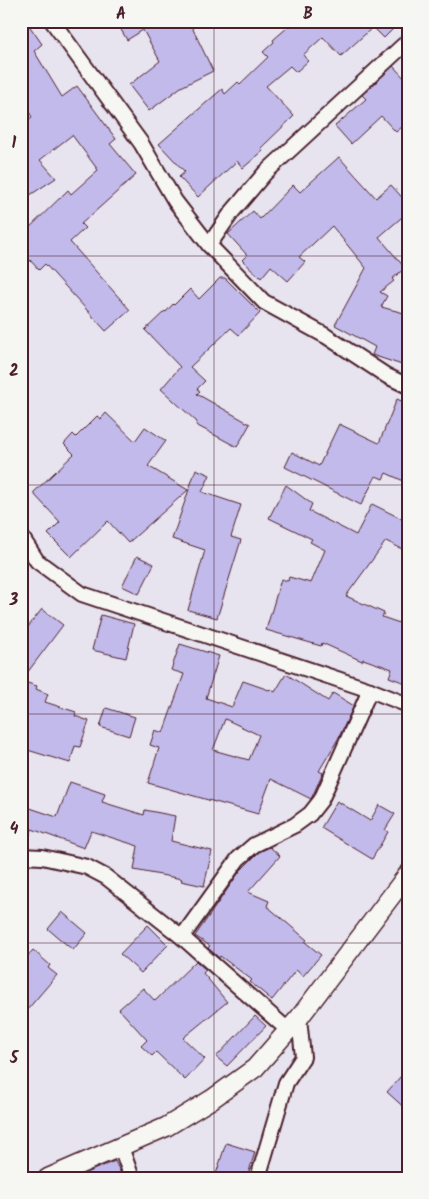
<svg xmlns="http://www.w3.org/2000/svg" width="429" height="1199" font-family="Kalam,sans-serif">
	<rect width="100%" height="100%" fill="#e7e4f0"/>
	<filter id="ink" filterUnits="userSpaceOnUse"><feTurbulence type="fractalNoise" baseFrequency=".02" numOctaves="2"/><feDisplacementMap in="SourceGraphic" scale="10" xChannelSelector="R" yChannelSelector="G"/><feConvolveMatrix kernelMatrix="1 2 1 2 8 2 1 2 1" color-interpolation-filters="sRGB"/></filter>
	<g filter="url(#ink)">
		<g fill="#c3baec" stroke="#4a1f2b" fill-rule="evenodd">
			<path d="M21,21H26L42,44L34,51L62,97L77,86L116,139L110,144L136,175L81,224L85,228L70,242L130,310L106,331L45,264L39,270L30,260L28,262L21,255V236L68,190L71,194L98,170L72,135L40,160L56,178L21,201V125L32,117L21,99Z"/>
			<path d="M116,21H189L213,71L181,87L149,111L129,85L160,61L143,30L127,40Z"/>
			<path d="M295,21H401L384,38L373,27L341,56L323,37L303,55L308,61L296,72L290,66L266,86L294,116L261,148L263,151L243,168L237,161L198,197L179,177L185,172L159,144L222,89L225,94L238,82L240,84L268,57L263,52L274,42L273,40Z"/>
			<path d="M393,66L408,82V110L402,116L408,122L396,132L381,116L351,144L335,126L366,99L362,95Z"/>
			<path d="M339,157L376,198L391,185L408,204V212L379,237L405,268L392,279L394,281L380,292L387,296L381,307L408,314V367L372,355L375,347L335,325L366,268L332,226L299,257L305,262L288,281L271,266L261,278L242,260L247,255L228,234L253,211L260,219L293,185L300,192Z"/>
			<path d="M220,278H225L260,313L239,335L231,328L190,367L205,381L197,389L200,391L197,394L250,424L237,447L196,425L197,422L161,389L180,367L145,330L165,311L166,312L173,304L174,305L190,289L199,299Z"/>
			<path d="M397,399L408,404V483L386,473L383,479L376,476L361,505L285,467L292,452L319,466L339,424L379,443Z"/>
			<path d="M106,413L135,441L145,427L166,441L148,466L188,490L128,543L108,521L71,557L48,534L60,522L33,493L74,454L64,444L73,434L76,437L97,416L101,419Z"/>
			<path d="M196,469L210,475L202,492L241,505L231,537L241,540L217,618L188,610L205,550L172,539Z"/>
			<path d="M286,485L312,504L309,511L356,535L372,504L408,522V552L386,541L346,596L384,613L382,617L408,626V684L389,677L392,669L363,659L362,661L322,643L321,646L266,630L281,579L288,581L289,577L311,583L325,550L310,542L312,539L269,518Z"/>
			<path d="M137,556L154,564L139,594L122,586Z"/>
			<path d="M42,609L63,625L21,681L37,686L36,689L48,694L45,702L76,712L75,716L89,721L80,747L75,746L70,763L21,748V636Z"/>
			<path d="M101,615L134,624L126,658L92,650Z"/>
			<path d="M180,644L219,656L206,698L232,707L243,681L269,690L270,689L275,692L286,674L328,701L333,693L354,706L338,739L319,771L323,773L311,799L271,779L258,814L148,783L159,748L150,745L155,730L163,733L184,674L171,670ZM225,719L259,735L249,760L213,750Z"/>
			<path d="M106,708L135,717L129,736L100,727Z"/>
			<path d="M70,782L105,794L102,802L144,815L145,810L175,816L171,841L212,851L204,886L181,881L182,879L134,870L138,846L91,831L84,848L32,829L25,847H21V805L57,817Z"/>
			<path d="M337,801L370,821L379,805L395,814L385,830L388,832L372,859L321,828Z"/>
			<path d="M270,847L280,856L248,892L269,901L267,906L307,940L305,942L321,955L303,976L296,970L272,1000L250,982L252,980L220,956L219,958L208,948L210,946L195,936L240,871L259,852Z"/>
			<path d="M62,912L87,933L73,950L48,929Z"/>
			<path d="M148,925L168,945L141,973L120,954Z"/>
			<path d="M33,950L50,965L48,968L57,975L21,1017V963Z"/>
			<path d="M196,961L206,970L203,973L227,1002L183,1038L205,1059L185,1080L156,1052L152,1056L141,1046L147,1040L119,1009L143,988L155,1001Z"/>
			<path d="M255,1016L266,1026L227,1066L216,1057Z"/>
			<path d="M408,1068V1111L387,1092Z"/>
			<path d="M226,1143L255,1152L247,1178H230L216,1174Z"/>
			<path d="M115,1161L123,1178H76L83,1174Z"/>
		</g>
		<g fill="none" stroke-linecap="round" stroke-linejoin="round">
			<g stroke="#4a1f2b" stroke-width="18">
				<g id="minor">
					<path d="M52,21L141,143L175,201L209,245L264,302L326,336L387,376L408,386"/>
					<path d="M209,245L232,212L265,173L408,41"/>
					<path d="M21,536L37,561L82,594L370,690L408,705"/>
					<path d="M21,856L42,857L87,867L106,877L182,937L288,1030"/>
					<path d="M182,937L238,859L254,845L295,825L310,814L321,800L370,690"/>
					<path d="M121,1147L132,1178"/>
					<path d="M258,1178L286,1083L303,1057L299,1018"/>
				</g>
			</g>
			<g stroke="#4a1f2b" stroke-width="21">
				<path id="tertiary" d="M48,1178L166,1127L212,1099L255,1068L299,1018L408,874"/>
			</g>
			<use href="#minor" stroke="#f6f6f2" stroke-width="14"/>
			<use href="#tertiary" stroke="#f6f6f2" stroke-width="18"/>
		</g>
	</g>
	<path fill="none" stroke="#4a1f2b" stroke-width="1" stroke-opacity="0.55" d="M214,21V1178M21,256H408M21,485H408M21,714H408M21,943H408"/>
	<rect width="429" height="1199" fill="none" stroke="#f6f6f2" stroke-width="55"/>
	<rect x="28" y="28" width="374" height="1144" fill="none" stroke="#4a1f2b" stroke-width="2"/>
	<g font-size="16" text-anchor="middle" font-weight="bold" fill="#4a1f2b">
		<text x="121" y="19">A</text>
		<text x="308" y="19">B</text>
		<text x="14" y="148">1</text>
		<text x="14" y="376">2</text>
		<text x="14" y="605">3</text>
		<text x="14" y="834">4</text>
		<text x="14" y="1063">5</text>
	</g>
</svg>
